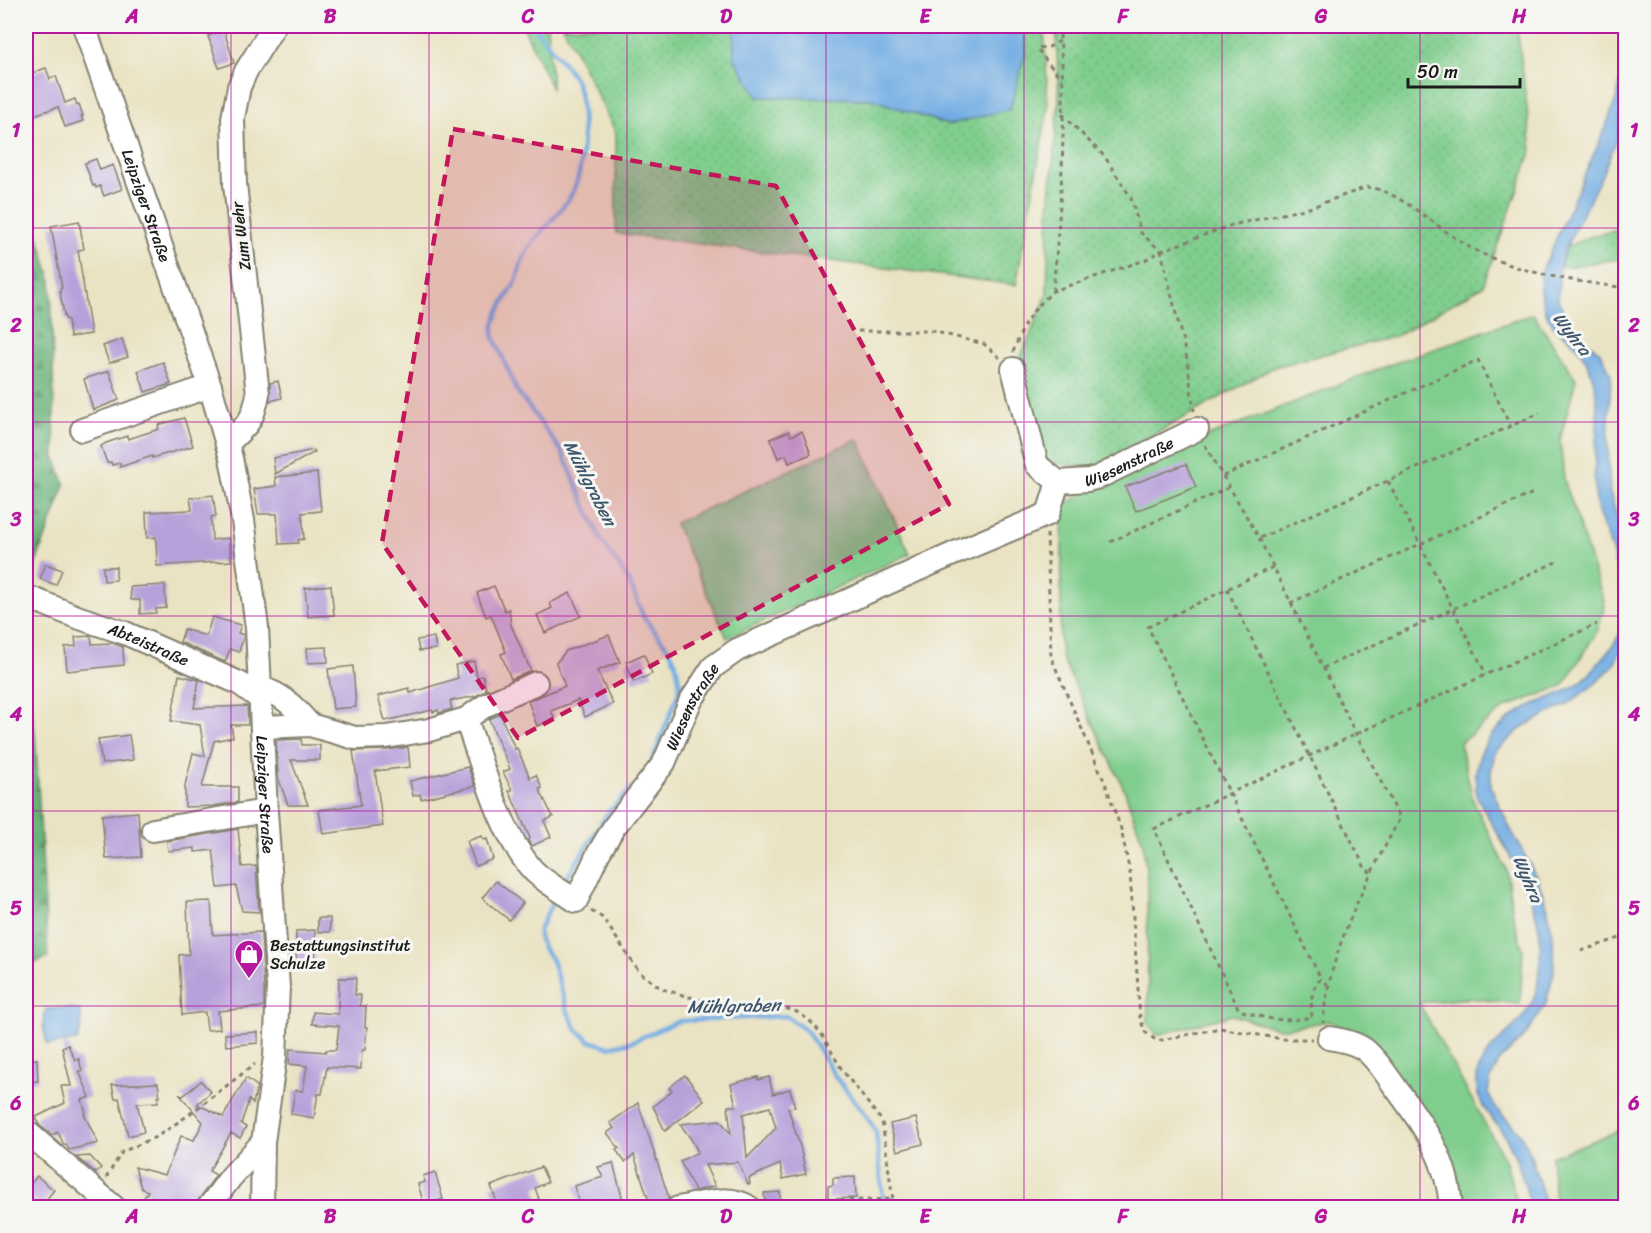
<svg xmlns="http://www.w3.org/2000/svg" width="1651" height="1233" font-family="Sriracha,sans-serif">
	<defs>
		<pattern id="grass-dots" width="8" height="8" patternUnits="userSpaceOnUse" patternTransform="scale(1.5)"><rect width="8" height="8" fill="#80ce8d"/><path d="M2 2h.1M6 6h.1" fill="none" stroke="#6eb079" stroke-width="1.8" stroke-linecap="round"/></pattern>
		<pattern id="forest-firs" width="22" height="20" patternUnits="userSpaceOnUse" patternTransform="scale(1.5)"><rect width="22" height="20" fill="#68b178"/><path d="M5 1l3.5 6h-7zM16 11l3.5 6h-7z" fill="#558f62"/></pattern>
	</defs>
	<rect width="100%" height="100%" fill="#f6f6f2"/>
	<filter id="ink" filterUnits="userSpaceOnUse"><feTurbulence type="fractalNoise" baseFrequency=".0167" numOctaves="2"/><feDisplacementMap in="SourceGraphic" scale="12" xChannelSelector="R" yChannelSelector="G"/><feConvolveMatrix kernelMatrix="1 2 1 2 8 2 1 2 1" color-interpolation-filters="sRGB"/></filter>
	<filter id="wash" filterUnits="userSpaceOnUse"><feTurbulence type="fractalNoise" baseFrequency=".008" numOctaves="4" result="noise"/><feDisplacementMap in="SourceGraphic" scale="24" xChannelSelector="R" yChannelSelector="G"/><feGaussianBlur stdDeviation="1.35" result="paint"/><feColorMatrix in="noise" values="0 0 0 0 0 0 0 0 0 0 0 0 0 0 0 0 0 1.4 0 .05"/><feComposite in="paint" operator="in"/></filter>
	<g filter="url(#wash)">
		<rect width="100%" height="100%" fill="#eae3c3"/>
		<g fill="url(#grass-dots)" stroke="#4e7554" stroke-width="1.5">
			<path d="M523,26H547L552,89Z"/>
			<path d="M563,26H1044L1048,108L1016,285L616,233V133Z"/>
			<path d="M1056,26H1517L1532,150L1483,286L1396,336L1274,367L1093,469L1042,461L1016,368L1047,295L1049,207L1059,99Z"/>
			<path d="M1625,229V258L1567,267L1560,266L1566,247L1594,235Z"/>
		</g>
		<g fill="url(#forest-firs)" stroke="#42664a" stroke-width="1.5">
			<path d="M26,194L51,279L55,457L65,485L26,590Z"/>
			<path d="M26,680L35,731L48,957L26,967Z"/>
		</g>
		<g fill="#80ce8d" stroke="#4e7554" stroke-width="1.5">
			<path d="M1533,314L1576,379L1560,440L1564,479L1605,605L1598,630L1563,686L1506,707L1460,743L1473,800L1506,869L1513,915L1523,951L1520,1004L1469,998L1419,1003L1506,1162L1518,1207H1453V1184L1363,1042L1330,1021L1280,1029L1232,1015L1157,1035L1148,1024L1147,877L1143,843L1124,789L1062,658L1060,644L1063,506L1105,480L1221,431L1381,368Z"/>
			<path d="M858,439L910,554L727,638L675,523Z"/>
			<path d="M1625,1128V1207H1559L1555,1200L1551,1157Z"/>
		</g>
		<g fill="#73ade3" stroke="#486480" stroke-width="1.5">
			<path d="M734,26H1024L1026,51L1010,109L948,125L871,99L758,97L734,58Z"/>
			<path d="M1625,62V101L1617,139L1601,177L1566,247L1560,266L1558,300L1569,321L1580,335L1601,353L1611,374L1608,444L1610,492L1625,546V644L1612,667L1596,683L1568,704L1524,726L1495,752L1491,772V787L1509,826L1536,876L1547,905L1553,937L1554,971L1546,1004L1525,1036L1499,1061L1491,1078L1488,1092L1495,1107L1518,1131L1528,1147L1547,1207H1531C1524,1183 1518,1157 1504,1135C1495,1120 1479,1107 1477,1089C1473,1055 1503,1040 1521,1019C1533,1005 1538,991 1539,973C1540,959 1542,943 1539,928C1529,881 1499,838 1477,797C1470,753 1490,729 1526,708C1543,699 1563,695 1579,683C1589,677 1596,665 1604,657C1612,648 1622,633 1624,621C1625,614 1623,606 1622,599C1619,579 1615,560 1609,541C1604,528 1598,516 1596,502C1589,458 1607,411 1589,367C1585,357 1576,344 1568,338C1565,335 1560,333 1557,330C1542,314 1541,295 1540,275L1604,131L1617,97Z"/>
			<path d="M70,1008L81,1011V1029L77,1041L47,1045L43,1025L46,1009Z"/>
		</g>
		<g fill="none" stroke-linecap="round" stroke-linejoin="round">
			<g stroke="#73ade3" stroke-width="4.5">
				<path d="M533,26C542,37 574,74 577,84C585,112 586,173 570,197C558,216 539,232 527,251C521,260 520,271 516,281C507,300 493,313 493,335L517,391L562,452L601,540L629,581L644,618L668,648L675,661L680,683L678,694L652,761"/>
				<path d="M564,882L609,811L631,789"/>
				<path d="M555,897L539,930V937L543,948L552,960L567,1010L577,1030L590,1041L609,1047L631,1042L679,1021L786,1016L807,1031L837,1079L866,1115L876,1132L883,1196L886,1208"/>
			</g>
		</g>
		<g id="blocks">
			<g fill="#b8a1da" fill-rule="evenodd">
				<path d="M224,30L234,63L219,68L208,36Z"/>
				<path d="M46,68L50,79L56,76L65,103L75,99L77,105L79,104L83,116H81L83,121L65,127L58,107L31,116L26,100V75Z"/>
				<path d="M96,159L100,170L113,165L122,189L104,196L100,186L96,188L95,185L93,186L85,163Z"/>
				<path d="M79,221L84,249L78,250L91,334L70,337L68,320L65,319L61,299L60,289L62,288L51,226Z"/>
				<path d="M122,339L128,357L109,363L103,346Z"/>
				<path d="M163,362L171,384L145,392L138,371Z"/>
				<path d="M109,371L119,400L93,410L84,379Z"/>
				<path d="M278,381L282,398L270,401V383Z"/>
				<path d="M184,418L193,446L152,458V456L120,467V463L112,465L111,462L107,463L101,446L106,443L127,436L128,439L159,429L158,425Z"/>
				<path d="M789,431L791,436L802,431L811,454L789,463L786,455L778,458L770,439Z"/>
				<path d="M314,450L315,452L275,474L273,458Z"/>
				<path d="M1186,464L1196,487L1136,511L1125,487Z"/>
				<path d="M317,473L321,511L302,513L304,539L298,540V543L279,544L277,514H258L254,489L276,486L275,477Z"/>
				<path d="M213,495L216,516L211,517L212,540L228,538L231,561L157,566L156,537L147,538L146,512L192,510L190,498Z"/>
				<path d="M46,564L62,570L56,585L40,579Z"/>
				<path d="M103,567H116V580L104,581Z"/>
				<path d="M165,585L166,608L156,609V613L140,614V600H131L130,587Z"/>
				<path d="M331,585L334,615L308,617L305,588Z"/>
				<path d="M494,586L505,611L509,609L511,625L531,671L511,679L501,654L506,652L491,615L486,617L477,593Z"/>
				<path d="M570,593L581,616L545,633L537,615L552,608L550,603Z"/>
				<path d="M212,617L241,625L238,633L244,635L239,652L230,649L225,662L180,642L184,629L206,636Z"/>
				<path d="M609,635L620,662L597,671L613,704L585,717L578,700L551,711L555,719L537,726L528,701L565,686L556,663L566,651Z"/>
				<path d="M91,636L92,644L112,643L123,647L124,665L67,671L65,647L76,646L75,637Z"/>
				<path d="M434,637L436,649L419,651L417,640Z"/>
				<path d="M327,647L328,662L308,663L307,648Z"/>
				<path d="M644,654L652,674L634,682L626,662Z"/>
				<path d="M474,661L477,677L483,676L486,690L489,689L476,696L450,701L452,709L439,713L438,710L433,712L432,710L385,721L378,696L409,688L410,693L458,678L455,665Z"/>
				<path d="M353,666L356,707L333,709L328,669Z"/>
				<path d="M179,675L199,680L194,708L247,706L248,725H231L233,737L214,741L202,787H238V802L213,806L185,807V785L193,753L205,756L200,725L171,721Z"/>
				<path d="M500,714L515,749L517,748L530,778L536,775L542,788L539,789L553,817L544,821L551,837L532,846L528,841L530,838L509,791L512,790L503,772L510,769L489,719Z"/>
				<path d="M129,735L133,760L102,764L98,739Z"/>
				<path d="M301,739L302,745H320V760H291L308,805H288L278,777L276,740Z"/>
				<path d="M408,747L410,767L375,771L383,826L323,834L319,810L361,805L353,751L386,750Z"/>
				<path d="M468,767L475,786L421,799L420,794L413,796L410,781Z"/>
				<path d="M138,812L141,857L106,859L102,815Z"/>
				<path d="M238,829L242,867L256,866L259,912L242,911L236,886L218,888L213,850L195,852V848L168,851L167,841Z"/>
				<path d="M482,836L484,840L487,839L493,859L476,866L467,841Z"/>
				<path d="M496,881L523,903L509,920L482,898Z"/>
				<path d="M211,901L213,935L261,932L264,987V1007L218,1011L220,1029L207,1030L205,1012L182,1015L179,955L189,954L187,902Z"/>
				<rect x="318" y="918" width="12" height="14"/>
				<path d="M315,930V966L296,967V931Z"/>
				<path d="M339,978H356L355,995H361L360,1006H366L365,1027H367L365,1050H362L361,1069L327,1067L322,1094H318L314,1118L291,1114L295,1090L303,1091L307,1066L289,1064L290,1049L326,1052V1050H336L339,1026L312,1024L313,1012L338,1014Z"/>
				<path d="M258,1032V1043L226,1046L225,1034Z"/>
				<path d="M68,1045L75,1060L79,1059L82,1071H79L90,1097L82,1100L86,1113L84,1114L98,1143L69,1150L66,1144L64,1145L58,1132L52,1135L39,1125L36,1117L65,1103L61,1086H71L62,1047Z"/>
				<path d="M37,1059L38,1081L26,1082V1060Z"/>
				<path d="M685,1075L704,1100L665,1131L653,1106L672,1091L669,1088Z"/>
				<path d="M758,1077V1080L769,1077L773,1094L790,1089L795,1107L788,1108L800,1146L806,1174L783,1179L780,1164L749,1178L750,1184H748L738,1162L705,1165L715,1186L695,1191L680,1161L698,1152L691,1139L680,1124L720,1120L731,1134L728,1106H736L731,1084ZM770,1107L776,1128L747,1158L743,1114Z"/>
				<path d="M246,1078L257,1086L253,1104L249,1100L241,1124L246,1127L240,1138L231,1133L209,1171L216,1175L193,1208H145L143,1199L148,1191L141,1188L135,1167L165,1175L181,1136L194,1140L203,1122L180,1095L183,1096L201,1081L211,1092L197,1104L223,1117Z"/>
				<path d="M158,1083L160,1097H158V1102L137,1103L144,1132L128,1136L119,1098L115,1099L112,1085Z"/>
				<path d="M638,1103L669,1198L666,1202L651,1207L634,1155L625,1162L616,1150L619,1148L607,1133L614,1128L610,1123Z"/>
				<path d="M916,1118L923,1144L897,1151L890,1124Z"/>
				<path d="M90,1156L101,1168L96,1173L76,1157Z"/>
				<path d="M613,1163L625,1208H581L574,1186L603,1177L598,1167Z"/>
				<path d="M541,1167L548,1182L535,1188L539,1199L517,1208H499L491,1186Z"/>
				<path d="M435,1172L443,1199L424,1205L418,1184L425,1182L423,1176Z"/>
				<path d="M37,1176L54,1190L41,1206L26,1193V1189Z"/>
				<path d="M855,1177L856,1198L828,1199V1186L833,1185V1178Z"/>
				<path d="M780,1192L781,1208H766L764,1193Z"/>
			</g>
		</g>
	</g>
	<g filter="url(#ink)">
		<use href="#blocks" fill-opacity="0" stroke="#838070" stroke-width="1.5"/>
		<g fill="none" stroke-linecap="round" stroke-linejoin="round">
			<g stroke="#838070" stroke-width="26">
				<g id="minor">
					<path id="s1" d="M84,26L210,386L231,458L243,520L257,628L266,811L278,987L275,1057L263,1142L262,1208"/>
					<path id="s2" d="M1013,369L1037,465L1058,482L1088,480L1099,477L1197,429"/>
					<path d="M82,430L210,386"/>
					<path d="M227,444C247,425 253,422 258,394L235,184L233,118L239,87L246,71L274,26"/>
					<path id="s3" d="M33,599L77,617L125,633L239,683L261,699"/>
					<path d="M261,688C283,694 295,708 310,725"/>
					<path id="s4" d="M466,719C483,766 499,830 531,868C542,881 562,891 576,901L598,854L614,827L664,763L690,702L713,667L737,650L953,554L1048,514L1058,482"/>
					<path d="M262,727L310,725L355,738L386,737L429,730L466,719L486,705L536,683"/>
					<path d="M153,830L266,811"/>
					<path d="M1329,1038C1341,1040 1354,1042 1364,1049C1377,1059 1387,1076 1396,1088C1424,1126 1448,1159 1451,1208"/>
					<path d="M26,1131L115,1208"/>
					<path d="M208,1208L231,1177L263,1142"/>
					<path d="M678,1208C701,1204 729,1193 750,1208"/>
				</g>
			</g>
			<g stroke="#838070" stroke-width="3" stroke-dasharray="4.5 4.5" stroke-linecap="butt">
				<path d="M1060,41L1049,47L1037,48L1044,58L1062,79"/>
				<path d="M1062,114L1105,157L1131,198L1141,233L1161,251L1187,359L1194,411"/>
				<path d="M1053,291C1061,203 1068,114 1059,26"/>
				<path d="M858,331H932L984,344L1000,358"/>
				<path d="M1013,352L1026,321L1037,307L1053,291L1145,260L1161,251L1232,225L1309,208L1367,187C1400,190 1442,233 1473,249C1520,274 1574,281 1626,288"/>
				<path d="M1205,445L1259,538L1356,734L1400,818C1366,882 1329,949 1323,1023"/>
				<path d="M1223,476L1478,360L1510,425"/>
				<path d="M1388,481L1486,674"/>
				<path d="M1047,534L1051,657L1105,783L1121,829L1130,873L1140,1018L1145,1032L1157,1041L1220,1028L1282,1039H1312"/>
				<path d="M1260,538L1540,413"/>
				<path d="M1110,542L1230,487"/>
				<path d="M1273,567L1148,627L1321,979"/>
				<path d="M1227,589L1366,870L1371,872"/>
				<path d="M1290,603L1533,493"/>
				<path d="M1323,668L1556,562"/>
				<path d="M591,911L603,918L639,972L662,989L724,1007H781L797,1012L809,1020L821,1033L842,1070L882,1121L894,1208"/>
				<path d="M1581,951L1626,936"/>
				<path d="M1328,985L1321,979C1310,987 1311,1005 1312,1017C1282,1023 1267,1019 1239,1010L1154,829L1356,734L1597,624"/>
				<path d="M106,1178L122,1152L158,1136L187,1116L255,1064"/>
				<path d="M768,1206L807,1202L892,1199"/>
			</g>
			<use href="#minor" stroke="#fff" stroke-width="22"/>
		</g>
	</g>
	<path fill="#c2185b" fill-opacity="0.2" stroke="#c2185b" stroke-width="4.5" stroke-dasharray="12 8" stroke-linejoin="round" d="M453,129L776,186L949,504L518,738L382,543Z"/>
	<path fill="none" stroke="#b5179e" stroke-width="1.5" stroke-opacity="0.55" d="M231,26V1208M429,26V1208M627,26V1208M826,26V1208M1024,26V1208M1222,26V1208M1420,26V1208M26,228H1626M26,422H1626M26,616H1626M26,811H1626M26,1006H1626"/>
	<defs>
		<g id="shop-pin" transform="scale(1.5)"><path d="M0 17L-7.5 6A9.5 9.5 0 1 1 7.5 6Z" fill="#b5179e" stroke="#f6f6f2"/><path d="M-5-2.5h2.3a2.7 3.5 0 0 1 5.4 0H5L5.5 6h-11ZM-1.5-2.5h3a1.5 2.3 0 0 0-3 0Z" fill="#fff"/></g>
	</defs>
	<g fill-rule="evenodd">
		<use href="#shop-pin" x="249" y="954"/>
	</g>
	<g text-anchor="middle" dominant-baseline="central" stroke-width="6" stroke-linejoin="round" paint-order="stroke">
		<g font-size="16" fill="#1c1c1c" stroke="#f6f6f2">
			<text stroke="none"><textPath href="#s1" startOffset="190">Leipziger Straße</textPath></text>
			<text transform="translate(241 236) rotate(-97)">Zum Wehr</text>
			<text stroke="none"><textPath href="#s2" startOffset="201">Wiesenstraße</textPath></text>
			<text stroke="none"><textPath href="#s3" startOffset="124">Abteistraße</textPath></text>
			<text stroke="none"><textPath href="#s4" startOffset="447">Wiesenstraße</textPath></text>
			<text stroke="none"><textPath href="#s1" startOffset="795">Leipziger Straße</textPath></text>
		</g>
		<g font-size="16" fill="#1c1c1c" stroke="#f6f6f2" text-anchor="start">
			<text x="270" y="945">Bestattungsinstitut<tspan x="270" dy="18">Schulze</tspan></text>
		</g>
		<g font-size="18" font-style="italic" fill="#3f566c" stroke="#f6f6f2">
			<text transform="translate(1572 334) rotate(52)">Wyhra</text>
			<text transform="translate(590 483) rotate(63)">Mühlgraben</text>
			<text transform="translate(1528 879) rotate(67)">Wyhra</text>
			<text transform="translate(734 1006) rotate(-1)">Mühlgraben</text>
		</g>
	</g>
	<rect width="1651" height="1233" fill="none" stroke="#f6f6f2" stroke-width="66"/>
	<path d="M1408 78v9h112v-9" fill="none" stroke="#1c1c1c" stroke-width="3"/>
	<text x="1417" y="78" font-size="18" fill="#1c1c1c" stroke="#f6f6f2" stroke-width="4.5" paint-order="stroke">50 m</text>
	<rect x="33" y="33" width="1585" height="1167" fill="none" stroke="#b5179e" stroke-width="2"/>
	<g font-size="20" text-anchor="middle" font-weight="bold" fill="#b5179e">
		<text x="132" y="23">A</text>
		<text x="330" y="23">B</text>
		<text x="528" y="23">C</text>
		<text x="726" y="23">D</text>
		<text x="925" y="23">E</text>
		<text x="1123" y="23">F</text>
		<text x="1321" y="23">G</text>
		<text x="1519" y="23">H</text>
		<text x="16" y="137">1</text>
		<text x="1634" y="137">1</text>
		<text x="16" y="332">2</text>
		<text x="1634" y="332">2</text>
		<text x="16" y="526">3</text>
		<text x="1634" y="526">3</text>
		<text x="16" y="721">4</text>
		<text x="1634" y="721">4</text>
		<text x="16" y="915">5</text>
		<text x="1634" y="915">5</text>
		<text x="16" y="1110">6</text>
		<text x="1634" y="1110">6</text>
		<text x="132" y="1223">A</text>
		<text x="330" y="1223">B</text>
		<text x="528" y="1223">C</text>
		<text x="726" y="1223">D</text>
		<text x="925" y="1223">E</text>
		<text x="1123" y="1223">F</text>
		<text x="1321" y="1223">G</text>
		<text x="1519" y="1223">H</text>
	</g>
</svg>
